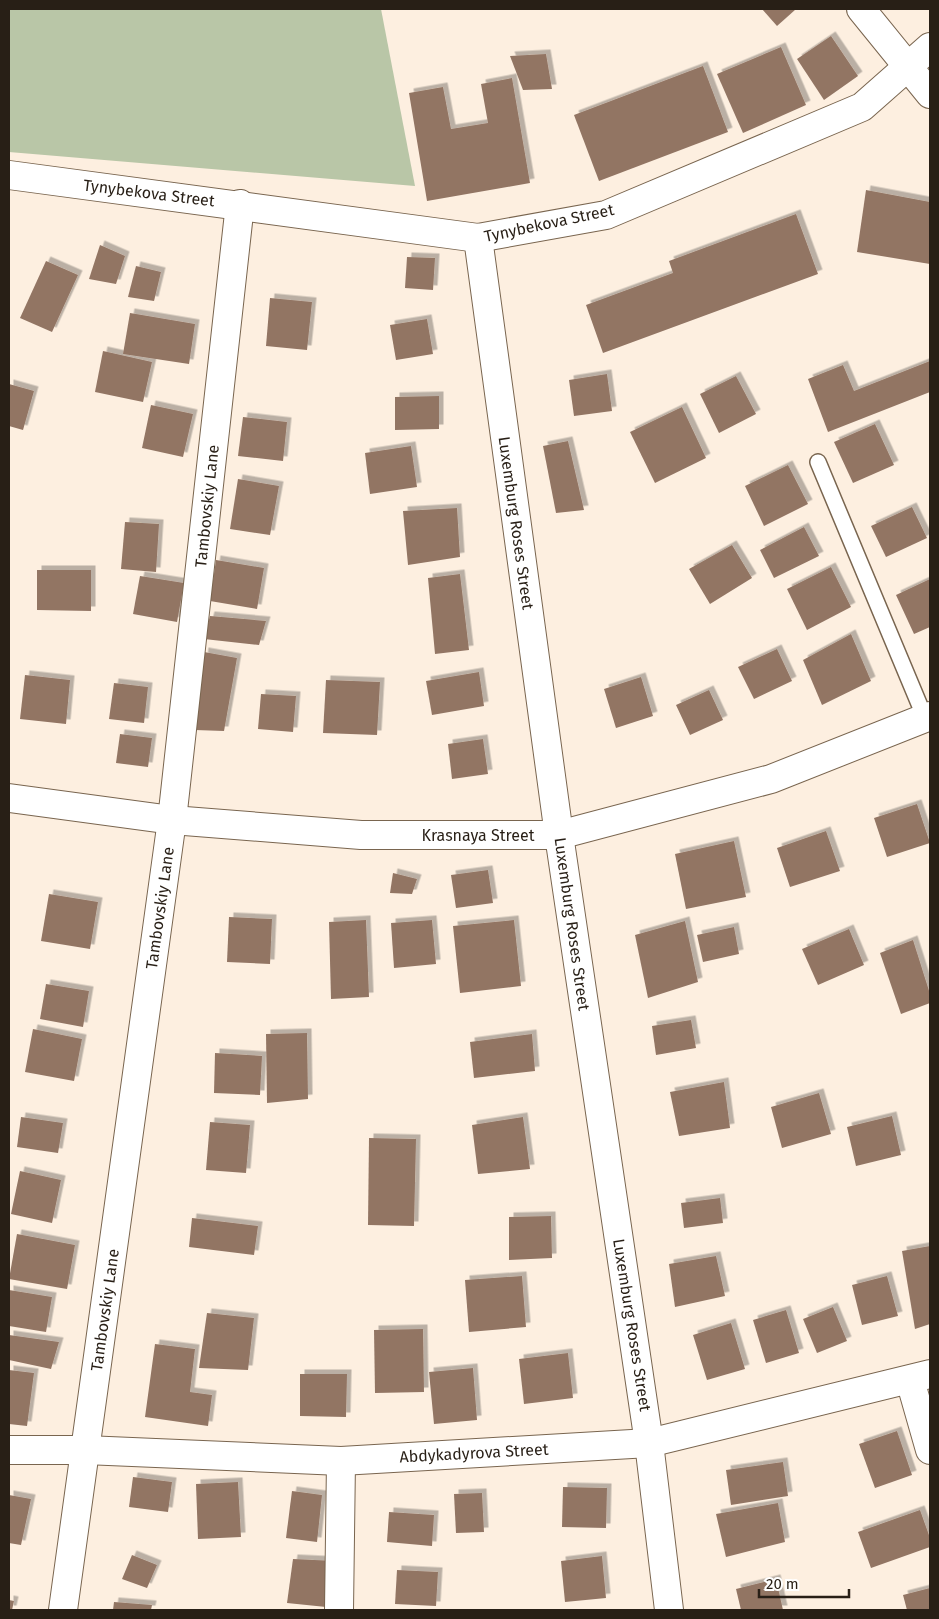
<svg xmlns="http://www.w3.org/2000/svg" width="939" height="1619" font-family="'Fira Sans',sans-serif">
	<defs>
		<filter id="shadow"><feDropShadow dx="4.5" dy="-4.5" stdDeviation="0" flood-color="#0004"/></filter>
	</defs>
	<rect width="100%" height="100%" fill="#fdefe0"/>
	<path fill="#b9c6a7" d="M9,9H381L415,186L9,152Z"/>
	<g fill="#927564" filter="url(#shadow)">
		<path d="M762,9H796L777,26Z"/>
		<path d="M831,36L858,76L824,100L797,59Z"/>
		<path d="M781,47L806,105L743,133L717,74Z"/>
		<path d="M546,54L552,89L523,90L510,56Z"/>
		<path d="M703,66L728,132L599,181L574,115Z"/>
		<path d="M512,78L530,183L427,201L409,93L443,87L451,129L488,123L481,84Z"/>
		<path d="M866,190L930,202V264L857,252Z"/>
		<path d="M796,214L818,274L603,353L586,305L673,273L669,261Z"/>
		<path d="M100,245L125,256L116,284L89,279Z"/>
		<path d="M407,257L435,258L433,290L405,288Z"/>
		<path d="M46,261L78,275L52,332L20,318Z"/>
		<path d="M136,266L161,272L154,301L128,297Z"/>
		<path d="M270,298L312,302L307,350L266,346Z"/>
		<path d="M130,313L195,324L189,364L123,354Z"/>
		<path d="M427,319L433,354L396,360L390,325Z"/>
		<path d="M103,351L152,362L143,402L95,392Z"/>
		<path d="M930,361V392L828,432L808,379L843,365L854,391Z"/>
		<path d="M607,374L612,411L574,416L569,380Z"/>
		<path d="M736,376L756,414L719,433L700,394Z"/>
		<path d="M9,384L34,391L23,430L9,426Z"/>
		<path d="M439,396V429L395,430V397Z"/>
		<path d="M151,405L193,414L183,457L142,448Z"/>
		<path d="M682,407L706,458L655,483L630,432Z"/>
		<path d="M243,417L287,422L283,461L238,456Z"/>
		<path d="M875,424L894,465L853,483L834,442Z"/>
		<path d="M568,441L584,510L556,513L543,446Z"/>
		<path d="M411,446L417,487L370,494L365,453Z"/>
		<path d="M788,465L808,504L764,526L745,486Z"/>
		<path d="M238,479L279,486L270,535L230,529Z"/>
		<path d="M912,507L927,538L886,557L871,526Z"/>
		<path d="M457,508L460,557L408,565L403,511Z"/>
		<path d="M125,522L159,524L156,572L121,569Z"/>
		<path d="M804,527L819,556L774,578L760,550Z"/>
		<path d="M732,545L752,578L710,604L689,569Z"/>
		<path d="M216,560L264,568L257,609L210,601Z"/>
		<path d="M831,567L851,607L807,630L787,589Z"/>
		<path d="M37,570H91V611L37,610Z"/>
		<path d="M460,574L469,650L435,654L428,578Z"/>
		<path d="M140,576L184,583L177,622L133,614Z"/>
		<path d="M930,579V627L914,634L896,595Z"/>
		<path d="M210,616L266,621L259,645L204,639Z"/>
		<path d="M851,634L871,681L822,705L803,660Z"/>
		<path d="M777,649L792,681L754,699L738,667Z"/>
		<path d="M204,652L237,658L224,731L195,730Z"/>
		<path d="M479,672L484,706L432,715L426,681Z"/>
		<path d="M25,675L70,680L66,724L20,719Z"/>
		<path d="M641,677L653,716L616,728L604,689Z"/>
		<path d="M326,680L380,682L377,735L323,733Z"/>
		<path d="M114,683L148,687L144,723L109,719Z"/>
		<path d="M709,690L723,720L690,735L676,705Z"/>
		<path d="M261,694L296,696L293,732L258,729Z"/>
		<path d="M120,734L152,738L148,767L116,763Z"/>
		<path d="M483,739L488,774L452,779L448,744Z"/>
		<path d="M917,804L930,843L887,857L874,818Z"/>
		<path d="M826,831L840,871L790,887L777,848Z"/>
		<path d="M734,841L746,897L686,909L675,854Z"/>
		<path d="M488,870L493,903L456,908L451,875Z"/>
		<path d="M393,873L417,879L412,894L390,893Z"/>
		<path d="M49,894L98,902L90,949L41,941Z"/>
		<path d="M229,917L272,919L270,964L227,962Z"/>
		<path d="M366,920L369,997L331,999L329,922Z"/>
		<path d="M432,920L436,964L394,968L391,923Z"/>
		<path d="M514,920L521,986L460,993L453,926Z"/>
		<path d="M685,921L698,982L648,998L635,935Z"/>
		<path d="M734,927L739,954L703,962L697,935Z"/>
		<path d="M849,929L864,965L818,985L802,949Z"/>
		<path d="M913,940L930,994V1003L901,1014L880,953Z"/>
		<path d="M46,984L89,991L83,1027L40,1019Z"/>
		<path d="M691,1020L696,1048L656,1055L652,1026Z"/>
		<path d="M33,1029L82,1039L74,1081L25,1072Z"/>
		<path d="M307,1033L308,1099L267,1103L266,1034Z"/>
		<path d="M532,1034L535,1071L474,1078L470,1042Z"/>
		<path d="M215,1053L262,1056L260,1095L214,1093Z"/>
		<path d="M724,1082L730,1128L679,1136L670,1092Z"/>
		<path d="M819,1093L831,1134L782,1148L771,1107Z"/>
		<path d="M892,1116L901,1155L856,1166L847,1127Z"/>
		<path d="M21,1117L63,1123L58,1153L17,1147Z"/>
		<path d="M523,1117L530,1169L478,1174L472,1125Z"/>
		<path d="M210,1122L250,1125L246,1173L206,1170Z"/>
		<path d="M369,1138L416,1139L414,1226L368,1225Z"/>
		<path d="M20,1171L61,1180L52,1223L11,1214Z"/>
		<path d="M720,1198L723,1223L684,1228L681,1203Z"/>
		<path d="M551,1216L552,1258L509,1260V1217Z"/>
		<path d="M192,1218L258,1226L254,1255L189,1247Z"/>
		<path d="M17,1234L75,1245L67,1289L9,1279Z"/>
		<path d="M930,1246V1324L915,1329L902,1251Z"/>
		<path d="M716,1256L725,1296L675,1307L669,1264Z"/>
		<path d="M522,1276L526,1327L469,1332L465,1280Z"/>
		<path d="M887,1276L898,1316L862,1325L852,1285Z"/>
		<path d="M9,1290L52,1297L46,1332L9,1326Z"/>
		<path d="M833,1307L847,1341L817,1353L803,1319Z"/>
		<path d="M786,1310L799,1353L766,1363L753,1320Z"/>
		<path d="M207,1313L254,1318L248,1370L199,1368Z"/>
		<path d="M731,1323L745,1369L707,1380L693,1335Z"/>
		<path d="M423,1329L424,1392L375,1393L374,1330Z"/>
		<path d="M9,1335L59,1342L51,1369L9,1360Z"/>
		<path d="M155,1344L195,1349L190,1392L212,1395L208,1426L145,1417Z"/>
		<path d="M568,1353L573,1398L524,1404L519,1359Z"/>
		<path d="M473,1368L477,1420L434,1424L429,1372Z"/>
		<path d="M9,1370L34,1373L27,1426L9,1424Z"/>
		<path d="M300,1374H347L346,1417L300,1416Z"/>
		<path d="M897,1431L912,1475L875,1488L859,1444Z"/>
		<path d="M783,1462L788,1496L731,1505L726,1470Z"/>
		<path d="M133,1477L172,1482L168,1512L129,1507Z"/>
		<path d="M238,1482L241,1537L198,1539L196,1484Z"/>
		<path d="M563,1487L607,1488L606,1528L562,1527Z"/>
		<path d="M292,1491L322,1495L317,1542L286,1538Z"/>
		<path d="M482,1493L484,1532L456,1533L454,1494Z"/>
		<path d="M9,1495L31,1499L21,1545L9,1543Z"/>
		<path d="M778,1503L785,1542L726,1557L716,1514Z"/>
		<path d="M920,1510L930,1538V1547L871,1568L858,1532Z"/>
		<path d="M389,1512L434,1515L432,1546L387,1542Z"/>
		<path d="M132,1555L157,1565L147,1588L122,1579Z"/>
		<path d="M602,1556L606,1598L565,1602L561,1561Z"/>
		<path d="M293,1559L335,1561L336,1608L287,1603Z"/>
		<path d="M397,1570L438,1572L436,1606L395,1604Z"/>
		<path d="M776,1579L783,1610H741L736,1589Z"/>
		<path d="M930,1588V1610H907L903,1595Z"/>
		<path d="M9,1600L14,1601L12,1610H9Z"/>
		<path d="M114,1602L152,1605L151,1610H113Z"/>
	</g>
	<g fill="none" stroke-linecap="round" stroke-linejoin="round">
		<g stroke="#79654f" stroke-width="18">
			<path id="service" d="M818,462L925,718"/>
		</g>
		<g stroke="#79654f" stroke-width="30">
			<g id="minor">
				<path d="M9,175L478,238L606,215L862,107L930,47"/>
				<path d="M478,238L559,835L649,1443L669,1610"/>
				<path d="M9,798L172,820L361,835H559L771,779L930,716"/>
				<path d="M910,1380L930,1450"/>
				<path d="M9,1450H85L341,1461L649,1443L930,1374"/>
				<path d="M63,1610L172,820L240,204"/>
				<path d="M339,1610L341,1461"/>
			</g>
		</g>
		<g stroke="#79654f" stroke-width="30">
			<path id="secondary" d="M861,9L930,94"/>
		</g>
		<use href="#service" stroke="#fff" stroke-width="15"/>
		<use href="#minor" stroke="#fff" stroke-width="28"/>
		<use href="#secondary" stroke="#fff" stroke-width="28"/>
	</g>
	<g text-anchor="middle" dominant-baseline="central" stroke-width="5" stroke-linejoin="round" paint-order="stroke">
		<g font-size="16" fill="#281f16" stroke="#fff">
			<text transform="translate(149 193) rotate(7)">Tynybekova Street</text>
			<text transform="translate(549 223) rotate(-12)">Tynybekova Street</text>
			<text transform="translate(207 506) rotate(-84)">Tambovskiy Lane</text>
			<text transform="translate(516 523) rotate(82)">Luxemburg Roses Street</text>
			<text x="478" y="835">Krasnaya Street</text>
			<text transform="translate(160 908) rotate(-82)">Tambovskiy Lane</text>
			<text transform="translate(572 924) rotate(82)">Luxemburg Roses Street</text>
			<text transform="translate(105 1310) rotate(-82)">Tambovskiy Lane</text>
			<text transform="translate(632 1325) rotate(81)">Luxemburg Roses Street</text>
			<text transform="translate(474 1453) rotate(-3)">Abdykadyrova Street</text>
		</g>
	</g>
	<rect width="939" height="1619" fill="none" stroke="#281f16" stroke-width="20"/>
	<path d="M759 1589v8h90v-8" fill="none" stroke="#281f16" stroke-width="2.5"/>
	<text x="766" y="1589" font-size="15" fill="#281f16" stroke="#ffffff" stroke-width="4" paint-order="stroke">20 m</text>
</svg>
